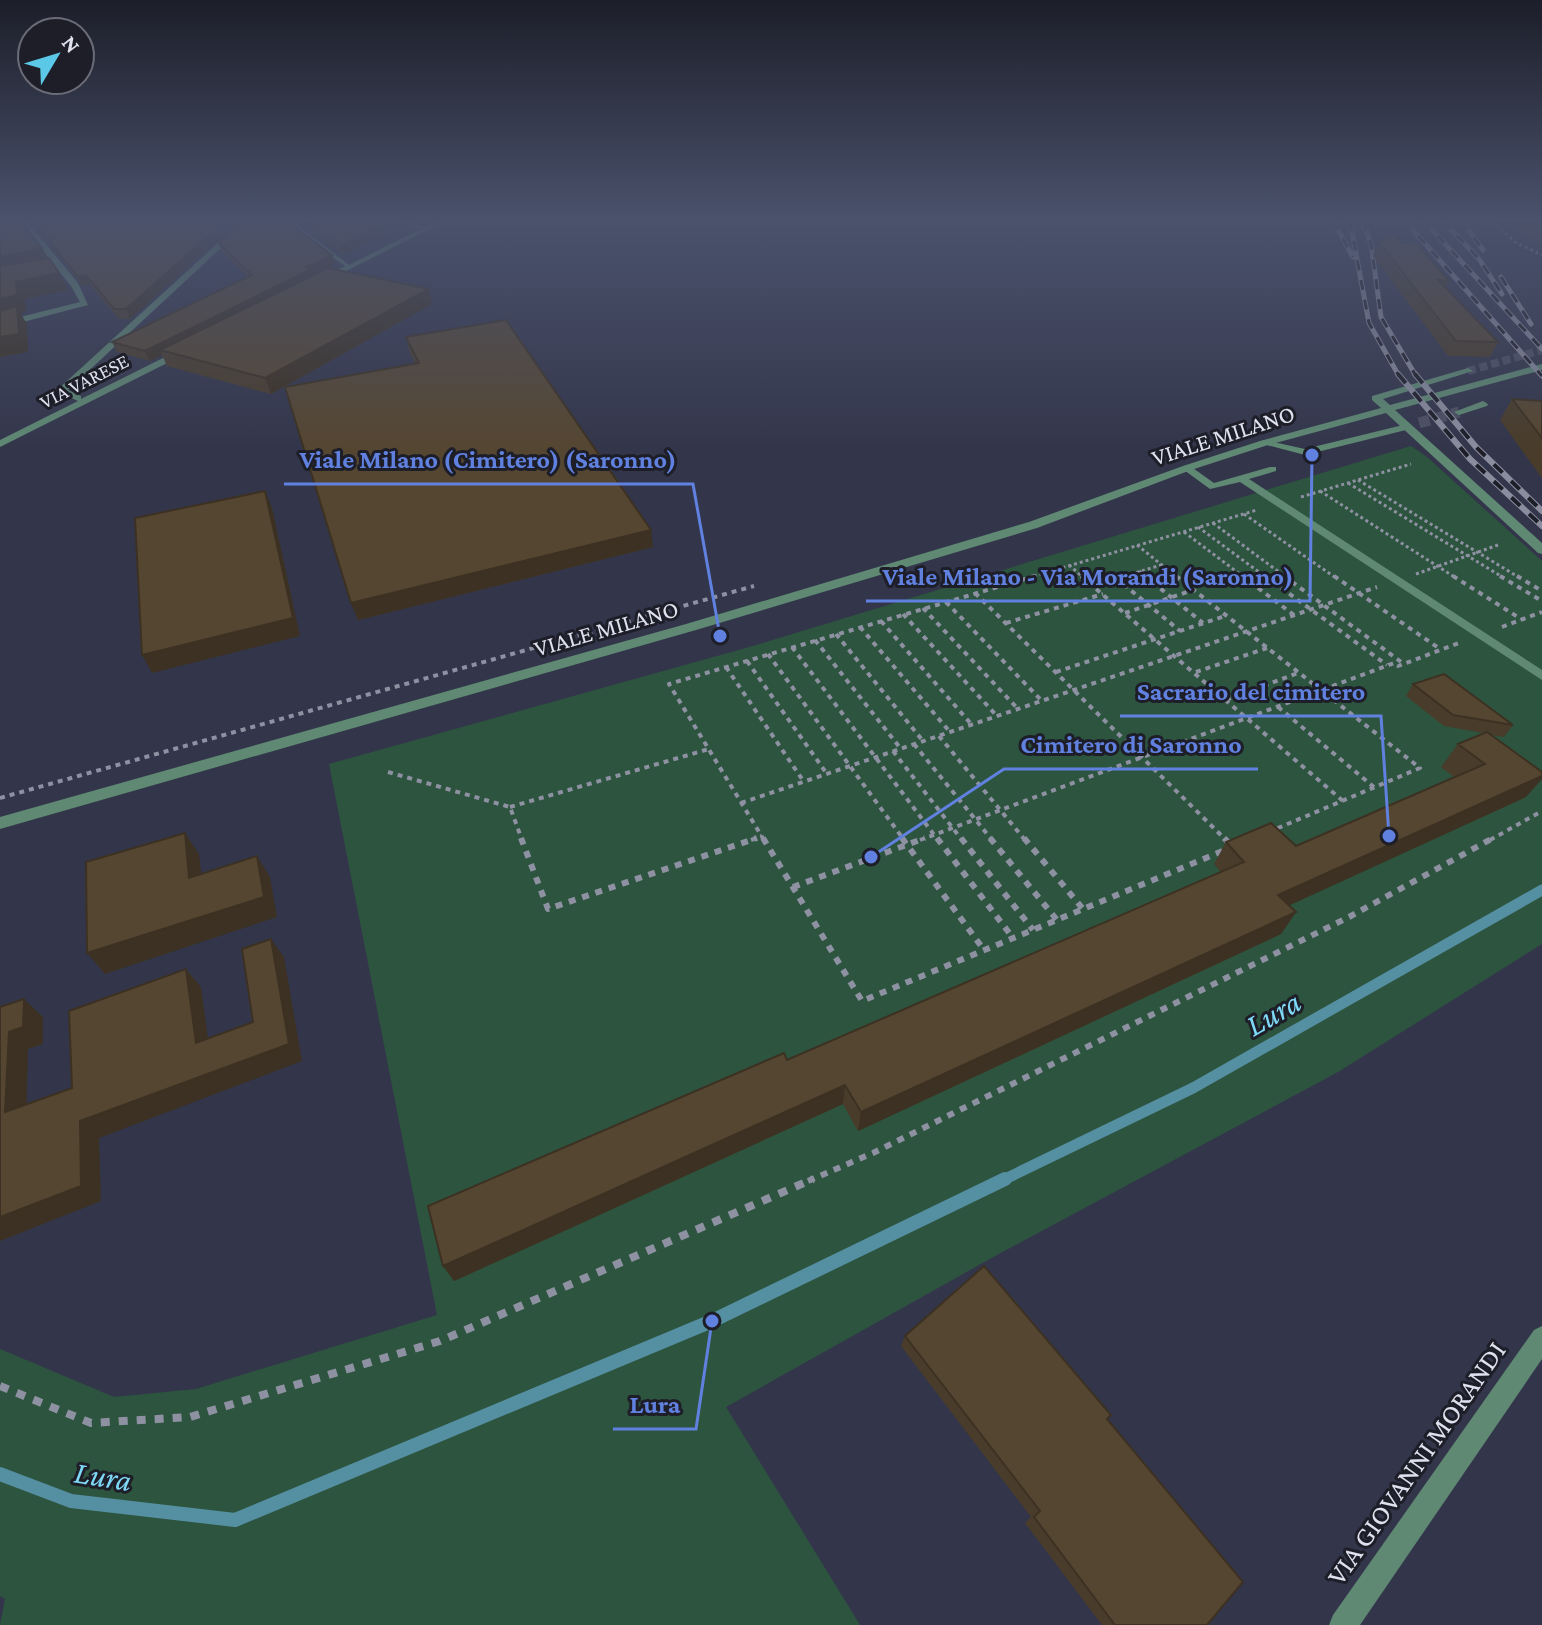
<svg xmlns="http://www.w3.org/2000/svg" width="1542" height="1625" font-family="'Crimson Pro',serif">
	<rect width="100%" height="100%" fill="#33364b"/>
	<path fill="#2d543e" d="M1411,446L1427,457L1542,561V944L1338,1072L995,1256L726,1407L860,1625H0L5,1599L0,1596V1349L114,1397L196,1389L437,1315L329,764L753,646Z"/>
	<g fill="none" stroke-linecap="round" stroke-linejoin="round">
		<path stroke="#558fa2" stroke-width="11" d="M1001,1181L1193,1088L1542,890"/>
		<path stroke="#558fa2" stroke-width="14" d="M0,1474L71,1501L235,1520L712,1321L1005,1179"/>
		<path stroke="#4d5064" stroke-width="8" stroke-dasharray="8 4" stroke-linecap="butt" d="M1468,371L1542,350"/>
		<path stroke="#4d5064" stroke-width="11" stroke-dasharray="11 6" stroke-linecap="butt" d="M1419,423L1459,412"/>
		<g stroke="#8e91a2" stroke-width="3" stroke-dasharray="3 3" stroke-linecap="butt">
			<path d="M1492,221L1515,242L1542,255"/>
			<path d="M1358,480L1520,578"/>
			<path d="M1348,483L1504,578"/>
			<path d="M1320,491L1456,578"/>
			<path d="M1301,497L1411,464"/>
			<path d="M1244,514L1336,578"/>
			<path d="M1213,523L1287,578"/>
			<path d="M1198,527L1267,578"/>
			<path d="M1184,532L1245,578"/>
			<path d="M1137,545L1178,578"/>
			<path d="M1069,565L1084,578"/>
			<path d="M1139,571L1147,578"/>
			<path d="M1416,574L1498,545"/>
			<path d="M1028,578L1257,510"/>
			<path d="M1119,578L1161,565"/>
		</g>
		<g stroke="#8e91a2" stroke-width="4" stroke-dasharray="5 5" stroke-linecap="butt">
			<path d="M1081,576L1343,801"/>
			<path d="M1145,576L1203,623"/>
			<path d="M1176,576L1420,768L1271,831"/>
			<path d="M1242,576L1294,615"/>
			<path d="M1265,576L1387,665"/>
			<path d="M1284,576L1404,664"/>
			<path d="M1334,576L1440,649"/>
			<path d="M1453,576L1521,619"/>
			<path d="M1500,576L1542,601"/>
			<path d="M1517,576L1542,591"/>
			<path d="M1116,578L1180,631"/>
			<path d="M1094,585L1125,576"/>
			<path d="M975,593L1226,840"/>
			<path d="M946,602L1042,701"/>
			<path d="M923,608L1018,709"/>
			<path d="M1125,613L1193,590"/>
			<path d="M903,614L997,716"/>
			<path d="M881,621L972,725"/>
			<path d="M1006,623L1103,594"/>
			<path d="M860,627L950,732"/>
			<path d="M1502,627L1542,612"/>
			<path d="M836,634L923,741"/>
			<path d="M815,640L901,749"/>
			<path d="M792,647L938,840"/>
			<path d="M768,654L904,840"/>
			<path d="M747,661L827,774"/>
			<path d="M726,667L804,782"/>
			<path d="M1056,672L1225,616"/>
			<path d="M1196,672L1267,648"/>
			<path d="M1226,700L1298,673"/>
			<path d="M1278,707L1375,788"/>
			<path d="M939,736L1025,840"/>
			<path d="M914,744L992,840"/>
			<path d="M893,751L962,840"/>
			<path d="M388,772L510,807L522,840"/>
			<path d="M0,798L754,586"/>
			<path d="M741,803L1377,587"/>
			<path d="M510,807L709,749"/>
			<path d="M751,840L762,836"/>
			<path d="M764,840L669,684L1035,576"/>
			<path d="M920,840L1394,663L1398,666L1459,643"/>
			<path d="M1490,840L1542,811"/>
		</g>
		<g stroke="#8e91a2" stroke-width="6" stroke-dasharray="7 7" stroke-linecap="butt">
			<path d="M521,838L548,909L757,838"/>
			<path d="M763,838L862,1001L1225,850"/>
			<path d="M902,838L984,950"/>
			<path d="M937,838L1013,938"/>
			<path d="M961,838L1033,930"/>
			<path d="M990,838L1057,920"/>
			<path d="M1024,838L1083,909"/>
			<path d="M1224,838L1231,845"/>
			<path d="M793,887L925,838"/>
			<path d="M808,1181L873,1153L1349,917L1493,838"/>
		</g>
		<path stroke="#8e91a2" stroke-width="8" stroke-dasharray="9 9" stroke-linecap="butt" d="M0,1386L91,1423L190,1417L440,1341L813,1179"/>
		<g fill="#5f8973" fill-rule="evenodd">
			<path d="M1407,424L1410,425V429L1305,455L1259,443L1264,440L1305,449Z"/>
			<path d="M1184,466H1190L1214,483L1270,467H1276V471L1249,479L1542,670V680L1240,482L1210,489L1184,470Z"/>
		</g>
		<g fill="#5f8973" fill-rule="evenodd">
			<path d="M19,221H27L78,283L88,305L0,328V322L80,302L71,286Z"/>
			<path d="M242,221H250L68,390L81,396V399L181,349H187V353L0,447V440L78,401L56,391Z"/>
			<path d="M283,221H292L349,265L420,229L395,221H407L424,227L436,221H446L326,281L323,277L345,266Z"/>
			<path d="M1542,364V370L1395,410L1542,543V554L1538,553L1386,413L1268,445L1191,470L1037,528L696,630L0,829V817L686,624L1029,522L1183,466L1260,441L1381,408L1372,400V396L1468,368L1473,371L1383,399L1390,405Z"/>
			<path d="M1483,401L1488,404L1487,406L1459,415L1454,412Z"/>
			<path d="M1542,1326V1359L1360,1625H1329L1333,1615L1534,1330Z"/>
		</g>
		<g stroke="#8b8d9e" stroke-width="5">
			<g id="rail-far1">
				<path d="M1333,221L1353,257"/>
				<path d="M1350,221L1369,323L1399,376"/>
				<path d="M1363,221L1371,244L1381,317L1416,376"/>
				<path d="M1405,221L1542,376"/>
				<path d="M1424,221L1542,349"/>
				<path d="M1443,221L1479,259L1502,294"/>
				<path d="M1462,221L1483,250"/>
				<path d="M1501,277L1531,324"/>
			</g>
		</g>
		<g stroke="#8b8d9e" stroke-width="6">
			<g id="rail">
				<path d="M1398,374L1470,459L1542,526"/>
				<path d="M1415,374L1476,447L1542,511"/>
			</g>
		</g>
		<use href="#rail-far1" stroke="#1d1e28" stroke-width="3" stroke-dasharray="10" stroke-linecap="butt"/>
		<use href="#rail" stroke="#1d1e28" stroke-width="4" stroke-dasharray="12" stroke-linecap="butt"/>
	</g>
	<g fill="#493c2a">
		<path d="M180,221H238L130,319H119L90,285L83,286L42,235L38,226Z"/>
		<path d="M297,221H401L402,226L344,255Z"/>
		<path d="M1452,221H1542V242H1532L1512,224Z"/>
		<path d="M218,242L335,264L314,274L429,289L432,304L271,394L167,366L162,355L150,361L117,352L112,342L248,277L222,251Z"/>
		<path d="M1379,242L1402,243L1449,281L1445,288L1498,342L1490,357L1448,356L1373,256Z"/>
		<path d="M406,337L653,547L358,620L351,603L415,363L410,353Z"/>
		<path d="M1512,399L1542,401V478L1500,420Z"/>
		<path d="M1413,684L1513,725L1504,737L1491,735L1526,797L1289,905L1296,912L1281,934L858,1131L843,1104L454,1281L787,1060L1221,872L1214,864L1226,842L1296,846L1454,777L1441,767L1458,744L1483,733L1444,726L1406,696Z"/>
		<path d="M905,1336L1107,1419L1207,1625H1102L1025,1523L1031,1517L901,1346Z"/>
	</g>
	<g fill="#3c3122">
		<path d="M33,221H63L35,226Z"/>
		<path d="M225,221H238L130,319L126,309Z"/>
		<path d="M392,221H401L402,226L344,255L341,246Z"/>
		<path d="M42,248L51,264L0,276V257Z"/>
		<path d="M332,255L335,264L160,350L162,355L150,361L145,351Z"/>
		<path d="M59,273L68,290L25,299L26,312L21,314L27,324L28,352L0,357V299L16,282Z"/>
		<path d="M86,275L90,285L83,286L78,277Z"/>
		<path d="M429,289L432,304L271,394L265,378Z"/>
		<path d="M265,491L272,508L300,636L152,673L142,655Z"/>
		<path d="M651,530L653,547L358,620L351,603Z"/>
		<path d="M1542,776V779L1526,797L1264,917L1278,895Z"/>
		<path d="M185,833L199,854L204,898L189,878Z"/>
		<path d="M257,856L270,877L277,917L105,974L87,953Z"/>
		<path d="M1296,912L1281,934L858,1131L861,1112Z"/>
		<path d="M271,939L284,957L302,1061L99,1138L101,1201L0,1241V1217L80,1121L289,1044Z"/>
		<path d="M186,969L201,987L211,1061L196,1043Z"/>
		<path d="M24,999L43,1017V1044L28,1049L26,1128L5,1112L9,1032Z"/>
		<path d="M845,1085L843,1104L454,1281L443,1266Z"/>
	</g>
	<g fill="#554631" stroke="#3c3122" stroke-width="2">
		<path d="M0,221H20L42,248L0,257Z"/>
		<path d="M64,221H173L175,222L225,221L126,309H114L86,275L78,277L38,226Z"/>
		<path d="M242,221H287L332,255L306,267L312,269L145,351L112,342L252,275L218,242Z"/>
		<path d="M306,221H393L341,246Z"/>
		<path d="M1393,234L1402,243L1417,244L1449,281L1438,280L1498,342L1456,341L1379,242Z"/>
		<path d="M49,258L59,273L16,282L17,295L0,299V266Z"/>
		<path d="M328,268L429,289L265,378L160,350Z"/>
		<path d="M17,306L19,334L0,337V311Z"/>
		<path d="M506,320L651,530L351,603L285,387L419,363L406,337Z"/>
		<path d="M1512,399L1542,401V438Z"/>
		<path d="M265,491L293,618L142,655L135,518Z"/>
		<path d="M1444,674L1513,725L1453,715L1413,684Z"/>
		<path d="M1487,732L1542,772V776L1278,895L1296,912L861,1112L845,1085L443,1266L428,1206L784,1053L787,1060L1244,862L1226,842L1271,823L1296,846L1485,764L1458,744Z"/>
		<path d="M185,833L189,878L257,856L264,897L87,953L86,862Z"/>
		<path d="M271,939L289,1044L80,1121L81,1186L0,1217V1007L24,999L23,1027L9,1032L5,1112L72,1088L69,1011L186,969L196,1043L253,1022L242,949Z"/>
		<path d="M984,1266L1111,1415L1107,1419L1243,1582L1207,1625H1115L1034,1517L1040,1511L905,1336Z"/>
	</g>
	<linearGradient id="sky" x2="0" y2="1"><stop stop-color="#1c1e29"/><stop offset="0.49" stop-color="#4a526c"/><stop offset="1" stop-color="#4a526c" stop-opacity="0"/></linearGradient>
	<rect width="1542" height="449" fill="url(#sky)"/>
	<g text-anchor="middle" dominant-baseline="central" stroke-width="6" stroke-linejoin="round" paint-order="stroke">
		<g font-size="20" fill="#dfe1ef" stroke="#1d1e28">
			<text transform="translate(84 381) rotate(-27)">VIA VARESE</text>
		</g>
		<g font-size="24" fill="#dfe1ef" stroke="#1d1e28">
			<text transform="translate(1223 435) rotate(-18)">VIALE MILANO</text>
			<text transform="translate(606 628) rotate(-16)">VIALE MILANO</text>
		</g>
		<g font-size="28" fill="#dfe1ef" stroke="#1d1e28">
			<text transform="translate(1416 1463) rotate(-55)">VIA GIOVANNI MORANDI</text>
		</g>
		<g font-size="32" font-style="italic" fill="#7ed9f7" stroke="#1d1e28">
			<text transform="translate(1273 1013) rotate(-30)">Lura</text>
			<text transform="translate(103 1476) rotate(9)">Lura</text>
		</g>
	</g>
	<path fill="none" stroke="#6181e0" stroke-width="3" d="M720 636L693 484H284M1312 455L1310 601H866M1389 836L1381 716H1120M871 857L1004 769H1258M712 1321L696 1429H613"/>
	<g fill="#6181e0" stroke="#1d1e28" stroke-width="3">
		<circle cx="720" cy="636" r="8"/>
		<circle cx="1312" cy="455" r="8"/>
		<circle cx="1389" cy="836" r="8"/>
		<circle cx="871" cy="857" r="8"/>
		<circle cx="712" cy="1321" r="8"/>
	</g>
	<g font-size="26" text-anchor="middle" font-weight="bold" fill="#6181e0" stroke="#1d1e28" stroke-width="6" stroke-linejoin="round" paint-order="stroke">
		<text x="488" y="468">Viale Milano (Cimitero) (Saronno)</text>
		<text x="1088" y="585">Viale Milano - Via Morandi (Saronno)</text>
		<text x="1251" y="700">Sacrario del cimitero</text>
		<text x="1131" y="753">Cimitero di Saronno</text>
		<text x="655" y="1413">Lura</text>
	</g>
	<g transform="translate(56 56) rotate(52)"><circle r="38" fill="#1d1e28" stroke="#6b6c78" stroke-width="2"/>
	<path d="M0-6L14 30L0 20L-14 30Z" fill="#5ac8e6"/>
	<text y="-12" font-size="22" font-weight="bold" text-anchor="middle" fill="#dfe1ef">N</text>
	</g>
</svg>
